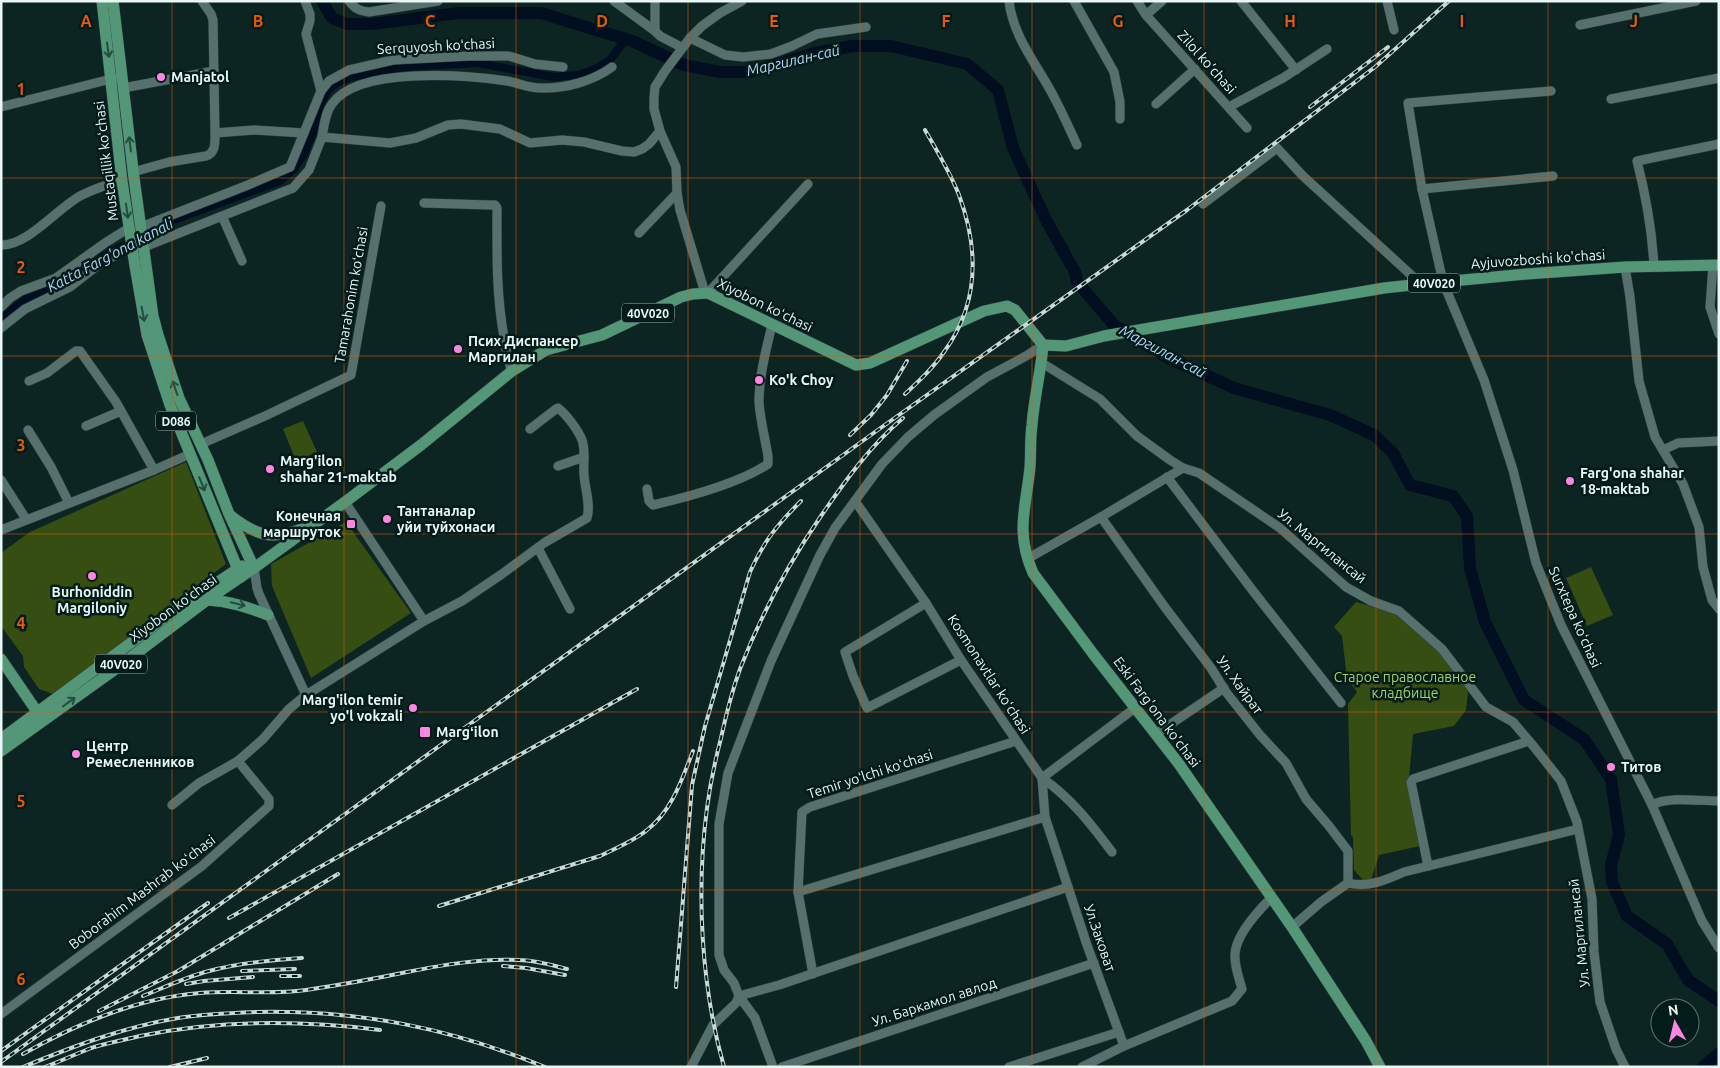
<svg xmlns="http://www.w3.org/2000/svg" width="1720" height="1068" font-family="Ubuntu,sans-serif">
	<rect width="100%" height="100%" fill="#0c2523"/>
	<g fill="#364e11">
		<path d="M303,421L317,452L296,461L283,429Z"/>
		<path d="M186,462L226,564L53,694L39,689L24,667L23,656L1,626V553L30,532Z"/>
		<path d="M346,522L411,613L311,678L272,586L271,564Z"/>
		<path d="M1591,567L1613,615L1587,626L1566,578Z"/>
		<path d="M1356,602L1396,613L1437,647L1468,692L1466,710L1454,726L1413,734L1409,778L1420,846L1379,855L1371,880H1363L1354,870L1353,837L1351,835L1348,704L1357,692L1347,678L1342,636L1334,627Z"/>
	</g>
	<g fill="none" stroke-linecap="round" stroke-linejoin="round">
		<path stroke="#000e20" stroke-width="8" d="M1,319L28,297L71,278L111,252L174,220L280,181L294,169L304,154L312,135L320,105L328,90L337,83L351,77L404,67L478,63L553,77L579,75L597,68L610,60L625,40"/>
		<g stroke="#000e20" stroke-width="12">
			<path d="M322,1L332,18L347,24H372L459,13H541L632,41L684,65L720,72H750L815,53L852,46H891L967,64L998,90L1013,148L1046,220L1075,272L1077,282L1114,325L1168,358L1234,388L1330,415L1374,435L1393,453L1410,485L1453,496L1467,516L1470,568L1485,622L1524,700L1584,739L1611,779L1619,835L1611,865L1612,882L1627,916L1667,944L1688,980L1719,1001"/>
			<path d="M1703,1067L1719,1053"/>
		</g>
		<g stroke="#2e3c3a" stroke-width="10">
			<g id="minor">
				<path d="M305,1L310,14V21L306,34L321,91"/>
				<path d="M349,1C355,9 360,11 369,12L438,1"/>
				<path d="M614,1L655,31L660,36L681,47"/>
				<path d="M655,1V31"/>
				<path d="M1009,1C1013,38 1039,67 1055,99C1063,114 1070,130 1077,145"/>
				<path d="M1074,1L1114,72L1120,102V119"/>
				<path d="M1137,1L1146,15L1247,128"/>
				<path d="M1241,1L1296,70"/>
				<path d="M1387,1L1394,30"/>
				<path d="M1146,15L1162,1"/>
				<path d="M1580,25L1696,1"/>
				<path d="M690,38L725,55L743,57L771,54L792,46L817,34L866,27"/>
				<path d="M123,88L214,71"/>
				<path d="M1551,91L1408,103L1422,189L1443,282L1484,380L1513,470L1536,563L1561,625L1652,805L1702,921L1719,948"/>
				<path d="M1611,99L1719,78"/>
				<path d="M1156,104L1195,69"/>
				<path d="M1,107L115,78"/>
				<path d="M1229,107L1283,78L1327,49"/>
				<path d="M215,133L254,130L304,133"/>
				<path d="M322,137C324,126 325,113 332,104C358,66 466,75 507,81C518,83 529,88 540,88C565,89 593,81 612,67"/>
				<path d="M133,172L169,162L206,156C216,153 215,142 215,133L213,20L211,14L202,1"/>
				<path d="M1422,189L1553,176"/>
				<path d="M424,203L490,205H495L497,208C497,251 496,294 504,337C506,348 507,360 512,371"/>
				<path d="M1203,204L1277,148L1303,176L1421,284"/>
				<path d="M222,216L242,261"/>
				<path d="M141,227L248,185L290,167L321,91L329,81L349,70L393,60L469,56H509L535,64L563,67"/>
				<path d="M639,233L677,193"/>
				<path d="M1,245C28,246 58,207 82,195C94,189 109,184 122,181"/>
				<path d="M144,247L293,188L309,170L322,137L390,143L416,138L448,125L461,124L500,129L530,143L562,140L584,142L622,151L634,152L642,149L649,144L660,131"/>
				<path d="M1713,265L1710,307L1719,334"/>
				<path d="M1654,266C1652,230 1646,196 1637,161L1719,144"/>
				<path d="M1625,267L1630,297L1639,381L1655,437L1683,484L1699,527L1703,567L1712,600L1719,609"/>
				<path d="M705,293L680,210L677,193L676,167L660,131L654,109V97L655,87L665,71L690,38L702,26L720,13L742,1"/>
				<path d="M708,293L808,184"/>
				<path d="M1,307L10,298L21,291L56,278L105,243L124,231L130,230"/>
				<path d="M1,328L25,309L70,287L102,262L116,255"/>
				<path d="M1042,363L1100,399L1137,436L1170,460L1183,468L1199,473L1280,528L1346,587L1371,601L1399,611L1442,649L1486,707L1513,722L1535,748L1561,781L1577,822L1592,899L1594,952L1600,1002L1616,1049L1625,1067"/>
				<path d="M29,381L47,373L76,351H80L116,402L154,470"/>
				<path d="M86,426L121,411"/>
				<path d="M28,430L51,467L69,503"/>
				<path d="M201,444L265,416L351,375L381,206"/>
				<path d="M1663,450L1678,443L1719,441"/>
				<path d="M558,466L584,457"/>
				<path d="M1167,477L1253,591L1341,703"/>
				<path d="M1,480L26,519"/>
				<path d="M647,489L649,501L653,505C688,497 738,484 768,464V456C765,438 760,419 759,402C759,376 766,350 772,325"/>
				<path d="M855,501L926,603L961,660L1042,778C1071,798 1091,824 1112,852"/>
				<path d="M345,502L424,621"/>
				<path d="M1101,517L1183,468"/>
				<path d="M1,530L154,470L190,454"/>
				<path d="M538,548L570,609"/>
				<path d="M1027,559L1101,517L1164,606L1211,668L1226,692L1260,735L1286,763L1306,799L1329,826L1348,851V883L1321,902L1292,927"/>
				<path d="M254,568L257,588L259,594L306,695L424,621L462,601L502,574L544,543L587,518C591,505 585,489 584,475C583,464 586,451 582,440C578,430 567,415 558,408L556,409L530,429"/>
				<path d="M926,603L845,652L853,676L867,708L961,660"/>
				<path d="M1156,734L1224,688"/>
				<path d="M172,805L199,783L238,761"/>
				<path d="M1652,805C1669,796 1700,801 1719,801"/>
				<path d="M1428,866L1411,782L1413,779L1529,741"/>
				<path d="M1348,883C1368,888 1386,880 1404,872L1578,829"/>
				<path d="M798,892L1045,817"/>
				<path d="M813,974L798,892L802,812L810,807L1016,741"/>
				<path d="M1,1014L202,866L269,806V799L238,761L263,739L289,709L306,695"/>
				<path d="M1124,1046L1087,945L1045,817L1042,778L1135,708"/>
				<path d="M691,1067L713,1025L736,1003L739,996L734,983L724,970L719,955V824L728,773L771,661L820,555L835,528L882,464L908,437L934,415L987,377L1026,356L1043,345"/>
				<path d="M773,1067L755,1018L739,996L779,985L1068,887"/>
				<path d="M782,1067L1094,963"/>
				<path d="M1009,1067L1119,1032"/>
				<path d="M1082,1067L1124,1046L1232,1001L1242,989C1239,978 1234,965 1235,954C1236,935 1258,911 1271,898"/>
			</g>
		</g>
		<g stroke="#2e3c3a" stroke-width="12">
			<g id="major">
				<path d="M102,1L122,181L135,266L147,335L170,405L241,577"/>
				<path d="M113,1L134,178L153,316L158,335L179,398L208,460L229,514L254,568"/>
				<path d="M1043,345C1041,372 1034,398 1032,425C1030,439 1031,453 1030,467C1026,509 1015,531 1033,573L1094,655L1179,764L1292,927L1366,1041L1380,1067"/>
				<path d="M1043,345L1066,346L1104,336L1384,288L1421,284L1527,274L1625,267L1719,265"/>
				<path d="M231,516C257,536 271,540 302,529"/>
				<path d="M207,600C229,601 247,607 268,615"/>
				<path d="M1,659L42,719"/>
				<path d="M1,739L167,616L242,566"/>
				<path d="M1,751L114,670L207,600L254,568L345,502L421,445L512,371L546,350L602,335L681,297L693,294L708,293L856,365L870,363L984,311L1007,306L1015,310L1043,345"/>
			</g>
		</g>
		<use href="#minor" stroke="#55706d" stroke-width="9"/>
		<use href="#major" stroke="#539778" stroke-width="11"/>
		<g stroke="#c9d9d7" stroke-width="4">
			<g id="rail">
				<path d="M1310,107L1388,47"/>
				<path d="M905,394C919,381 933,368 944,352C979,304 979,249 959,195C950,172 937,151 925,130"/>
				<path d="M850,435L871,415L887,395L907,361"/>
				<path d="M439,906L600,856C616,848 634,841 647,830C672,811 682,779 693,751"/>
				<path d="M229,918L637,689"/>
				<path d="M503,966L526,968L565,975"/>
				<path d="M242,971L295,969"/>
				<path d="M281,976H300"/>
				<path d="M186,984L204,981L253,977"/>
				<path d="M676,987L692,785L705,726L750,572C764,541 777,525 801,501"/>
				<path d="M143,996C165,987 186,977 209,971C239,963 271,960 302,958"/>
				<path d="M99,1011L178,971L338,874"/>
				<path d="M1,1051L208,903"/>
				<path d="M23,1054C78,1023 137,998 200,993C235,990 271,995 306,990C340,985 373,979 407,972C443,965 481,958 519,960C535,960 551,965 567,969"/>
				<path d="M1,1062L875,432L1187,210L1375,67L1449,1"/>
				<path d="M23,1067C74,1046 124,1027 178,1018C204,1014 231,1013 257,1012C360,1010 450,1028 545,1067"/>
				<path d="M45,1067C61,1061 76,1054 91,1048C107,1043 124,1040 140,1036C218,1020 300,1020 380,1030"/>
				<path d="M170,1067L207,1058"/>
				<path d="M724,1067C701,986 696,891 707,808C710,785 715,761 721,738C726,715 732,691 740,669C761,615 788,564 821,516C845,481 870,446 903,418"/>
			</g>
		</g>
		<use href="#rail" stroke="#031c1a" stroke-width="2" stroke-dasharray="5.5" stroke-linecap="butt"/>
	</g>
	<defs><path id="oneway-shaft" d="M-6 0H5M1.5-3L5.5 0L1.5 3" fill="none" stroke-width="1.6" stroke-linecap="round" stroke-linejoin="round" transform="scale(1.25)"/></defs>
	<g stroke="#234d40">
		<use href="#oneway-shaft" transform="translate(108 50) rotate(82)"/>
		<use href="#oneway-shaft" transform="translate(130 144) rotate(-97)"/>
		<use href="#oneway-shaft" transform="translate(127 211) rotate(82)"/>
		<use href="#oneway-shaft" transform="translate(143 314) rotate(79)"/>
		<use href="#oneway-shaft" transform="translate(175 388) rotate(-109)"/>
		<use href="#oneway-shaft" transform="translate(202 484) rotate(67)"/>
		<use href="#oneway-shaft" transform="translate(238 604) rotate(14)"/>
		<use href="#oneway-shaft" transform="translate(69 702) rotate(-36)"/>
	</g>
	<path fill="none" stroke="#e8590c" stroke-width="1" stroke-opacity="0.55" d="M172,1V1067M344,1V1067M516,1V1067M688,1V1067M860,1V1067M1032,1V1067M1204,1V1067M1376,1V1067M1548,1V1067M1,178H1719M1,356H1719M1,534H1719M1,712H1719M1,890H1719"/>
	<g fill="#fe86e1" stroke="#031c1a" stroke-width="2">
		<circle cx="161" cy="77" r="5"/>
		<circle cx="458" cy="349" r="5"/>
		<circle cx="759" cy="380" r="5"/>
		<circle cx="270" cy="469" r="5"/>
		<circle cx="1570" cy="481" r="5"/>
		<circle cx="387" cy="519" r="5"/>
		<rect x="346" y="519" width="10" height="10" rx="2.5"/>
		<circle cx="92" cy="576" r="5"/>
		<circle cx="413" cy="708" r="5"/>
		<rect x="419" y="726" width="12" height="12" rx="2.5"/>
		<circle cx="76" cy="754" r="5"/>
		<circle cx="1611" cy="767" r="5"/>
	</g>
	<g text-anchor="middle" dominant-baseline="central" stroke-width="5" stroke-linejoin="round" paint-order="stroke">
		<g fill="#031c1a" stroke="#a3b5b3" stroke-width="1">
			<rect x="1408" y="273.5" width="52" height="19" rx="4"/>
			<rect x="622" y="303.5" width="52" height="19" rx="4"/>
			<rect x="156" y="411.5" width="40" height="19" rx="4"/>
			<rect x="95" y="654.5" width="52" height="19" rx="4"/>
		</g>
		<g font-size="12" font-weight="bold" fill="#e8f6f4">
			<text x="1434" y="283">40V020</text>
			<text x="648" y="313">40V020</text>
			<text x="176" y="421">D086</text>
			<text x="121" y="664">40V020</text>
		</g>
		<g font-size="14" fill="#e8f6f4" stroke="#031c1a">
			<text transform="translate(436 46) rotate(-3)">Serquyosh koʻchasi</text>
			<text transform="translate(1207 62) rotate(48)">Zilol ko‘chasi</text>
			<text transform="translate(106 161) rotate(-97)">Mustaqillik koʻchasi</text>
			<text transform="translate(1538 259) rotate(-4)">Ayjuvozboshi ko'chasi</text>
			<text transform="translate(351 295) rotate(-80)">Tamarahonim koʻchasi</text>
			<text transform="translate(765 305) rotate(26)">Xiyobon koʻchasi</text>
			<text transform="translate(1322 546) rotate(39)">Ул. Маргилансай</text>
			<text transform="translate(173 608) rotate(-36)">Xiyobon koʻchasi</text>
			<text transform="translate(1575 617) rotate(66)">Surxtepa koʻchasi</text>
			<text transform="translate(989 674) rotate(57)">Kosmonavtlar koʻchasi</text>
			<text transform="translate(1240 685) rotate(54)">Ул. Хайрат</text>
			<text transform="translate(1157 712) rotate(53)">Eski Farg'ona ko'chasi</text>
			<text transform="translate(870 774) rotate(-18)">Temir yoʻlchi koʻchasi</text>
			<text transform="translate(142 892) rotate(-37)">Boborahim Mashrab koʻchasi</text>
			<text transform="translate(1579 933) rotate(-96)">Ул. Маргилансай</text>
			<text transform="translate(1100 938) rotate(71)">Ул.Заковат</text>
			<text transform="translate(934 1002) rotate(-18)">Ул. Баркамол авлод</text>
		</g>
		<g font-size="14" font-weight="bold" fill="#e8f6f4" stroke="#031c1a" text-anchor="start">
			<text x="171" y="77">Manjatol</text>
			<text x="468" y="341">Псих Диспансер<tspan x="468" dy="16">Маргилан</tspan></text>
			<text x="769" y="380">Ko'k Choy</text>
			<text x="280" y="461">Marg'ilon<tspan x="280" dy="16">shahar 21-maktab</tspan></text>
			<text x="1580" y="473">Farg'ona shahar<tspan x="1580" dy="16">18-maktab</tspan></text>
			<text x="397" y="511">Тантаналар<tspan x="397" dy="16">уйи туйхонаси</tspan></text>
			<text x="341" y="516" text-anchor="end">Конечная<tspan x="341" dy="16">маршруток</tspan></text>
			<text x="92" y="592" text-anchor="middle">Burhoniddin<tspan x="92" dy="16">Margiloniy</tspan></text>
			<text x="403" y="700" text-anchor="end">Marg'ilon temir<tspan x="403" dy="16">yo'l vokzali</tspan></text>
			<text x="436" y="732">Margʻilon</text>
			<text x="86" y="746">Центр<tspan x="86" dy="16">Ремесленников</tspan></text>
			<text x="1621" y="767">Титов</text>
		</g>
		<g font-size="14" fill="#a3d164" stroke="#031c1a">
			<text x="1405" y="677">Старое православное<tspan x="1405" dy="16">кладбище</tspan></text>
		</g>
		<g font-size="15" font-style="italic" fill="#b3d5f6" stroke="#031c1a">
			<text transform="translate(793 60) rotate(-13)">Маргилан-сай</text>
			<text transform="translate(110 255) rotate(-28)">Katta Farg'ona kanali</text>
			<text transform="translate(1163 351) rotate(28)">Маргилан-сай</text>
		</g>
	</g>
	<g font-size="16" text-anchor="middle" font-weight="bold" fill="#e8590c" stroke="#031c1a" stroke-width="5" stroke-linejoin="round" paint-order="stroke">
		<text x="86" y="27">A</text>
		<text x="258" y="27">B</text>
		<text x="430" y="27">C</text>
		<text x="602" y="27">D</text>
		<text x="774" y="27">E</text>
		<text x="946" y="27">F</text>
		<text x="1118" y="27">G</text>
		<text x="1290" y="27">H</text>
		<text x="1462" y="27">I</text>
		<text x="1634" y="27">J</text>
		<text x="21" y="95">1</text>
		<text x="21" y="273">2</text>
		<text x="21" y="451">3</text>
		<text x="21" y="629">4</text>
		<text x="21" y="807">5</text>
		<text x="21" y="985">6</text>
	</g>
	<rect width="1720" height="1068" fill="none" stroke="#e8f6f4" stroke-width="5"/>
	<g transform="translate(1675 1023) rotate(352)"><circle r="24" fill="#031c1a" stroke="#5f7371"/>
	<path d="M0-4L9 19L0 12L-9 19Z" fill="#fe86e1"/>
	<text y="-8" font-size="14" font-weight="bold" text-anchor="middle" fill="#e8f6f4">N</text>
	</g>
</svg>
